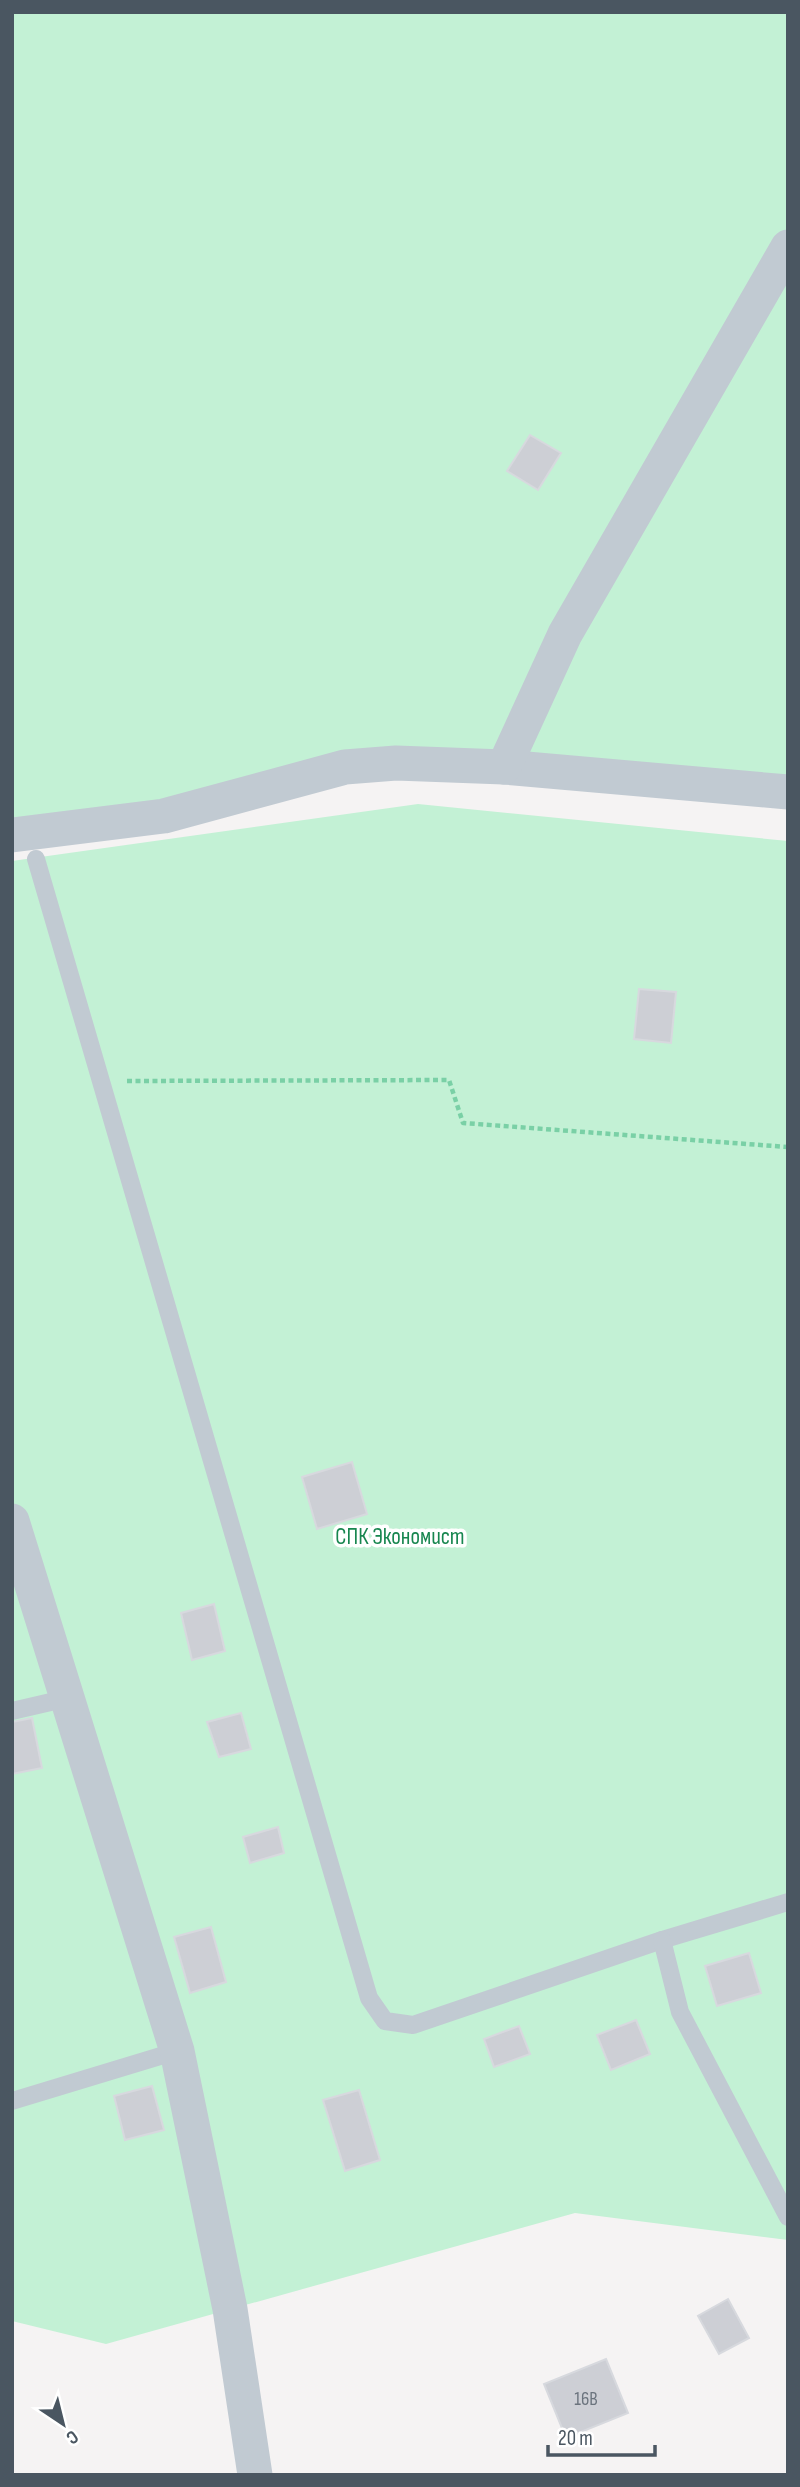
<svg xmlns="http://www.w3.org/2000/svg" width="800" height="2487" font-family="'Sofia Sans Condensed',sans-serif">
	<rect width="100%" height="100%" fill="#f5f3f3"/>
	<g fill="#c3f1d5">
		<path d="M12,12H788V792L396,763L12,835Z"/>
		<path d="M418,804L788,841V2240L575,2213L106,2344L12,2321V861Z"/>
	</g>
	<g fill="#cdcfd5" stroke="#d7d9de" stroke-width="2">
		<path d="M530,435L561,453L538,490L507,471Z"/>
		<path d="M639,989L676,992L671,1043L634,1039Z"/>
		<path d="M352,1462L367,1514L317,1529L302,1477Z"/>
		<path d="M214,1604L225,1651L192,1660L181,1613Z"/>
		<path d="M241,1713L251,1749L219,1757L207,1722Z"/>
		<path d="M32,1718L42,1768L12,1774V1722Z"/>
		<path d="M278,1827L284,1853L250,1863L243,1837Z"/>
		<path d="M211,1927L226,1982L190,1993L174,1937Z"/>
		<path d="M749,1953L761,1993L717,2006L705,1966Z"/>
		<path d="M636,2020L650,2054L611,2070L597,2035Z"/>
		<path d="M519,2026L530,2054L494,2067L484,2039Z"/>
		<path d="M152,2086L164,2130L125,2140L114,2096Z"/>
		<path d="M359,2090L380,2160L345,2171L323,2100Z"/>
		<path d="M728,2299L749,2338L719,2354L698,2316Z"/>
		<path d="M606,2359L628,2413L566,2438L544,2384Z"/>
	</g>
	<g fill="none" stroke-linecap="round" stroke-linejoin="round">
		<path stroke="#7ad0a6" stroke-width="4.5" stroke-dasharray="5 3.5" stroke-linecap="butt" d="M127,1081L449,1080L463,1123L788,1147"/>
		<g stroke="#c1cad2" stroke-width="18">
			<path d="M36,859L369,1998L385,2021L413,2025L662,1940L788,1902"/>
			<path d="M12,1711L68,1698"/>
			<path d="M662,1940L680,2012L788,2217"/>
			<path d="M12,2101L177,2051"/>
		</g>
		<g stroke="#c1cad2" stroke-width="35">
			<path d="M504,767L788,792"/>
			<path d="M12,835L164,816L345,767L396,763L504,767L565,634L788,247"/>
			<path d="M12,1521L177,2051L230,2309L255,2475"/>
		</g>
	</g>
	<g text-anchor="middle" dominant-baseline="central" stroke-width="7" stroke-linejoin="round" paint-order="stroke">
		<g font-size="19" fill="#6b747e">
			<text x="586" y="2399">16В</text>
		</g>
		<g font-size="23" fill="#17864f" stroke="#fff">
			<text x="400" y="1537">СПК Экономист</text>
		</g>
	</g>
	<rect width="800" height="2487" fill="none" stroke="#4a5661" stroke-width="28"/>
	<g transform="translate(63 2424) rotate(145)" stroke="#ffffff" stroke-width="5" paint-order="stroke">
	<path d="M0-5L12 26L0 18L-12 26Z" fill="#4a5661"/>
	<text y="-10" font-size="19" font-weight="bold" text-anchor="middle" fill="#4a5661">С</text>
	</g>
	<path d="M548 2445v10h107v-10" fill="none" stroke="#4a5661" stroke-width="3.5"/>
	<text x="558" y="2445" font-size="21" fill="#4a5661" stroke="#ffffff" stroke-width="5" paint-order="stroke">20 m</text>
</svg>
